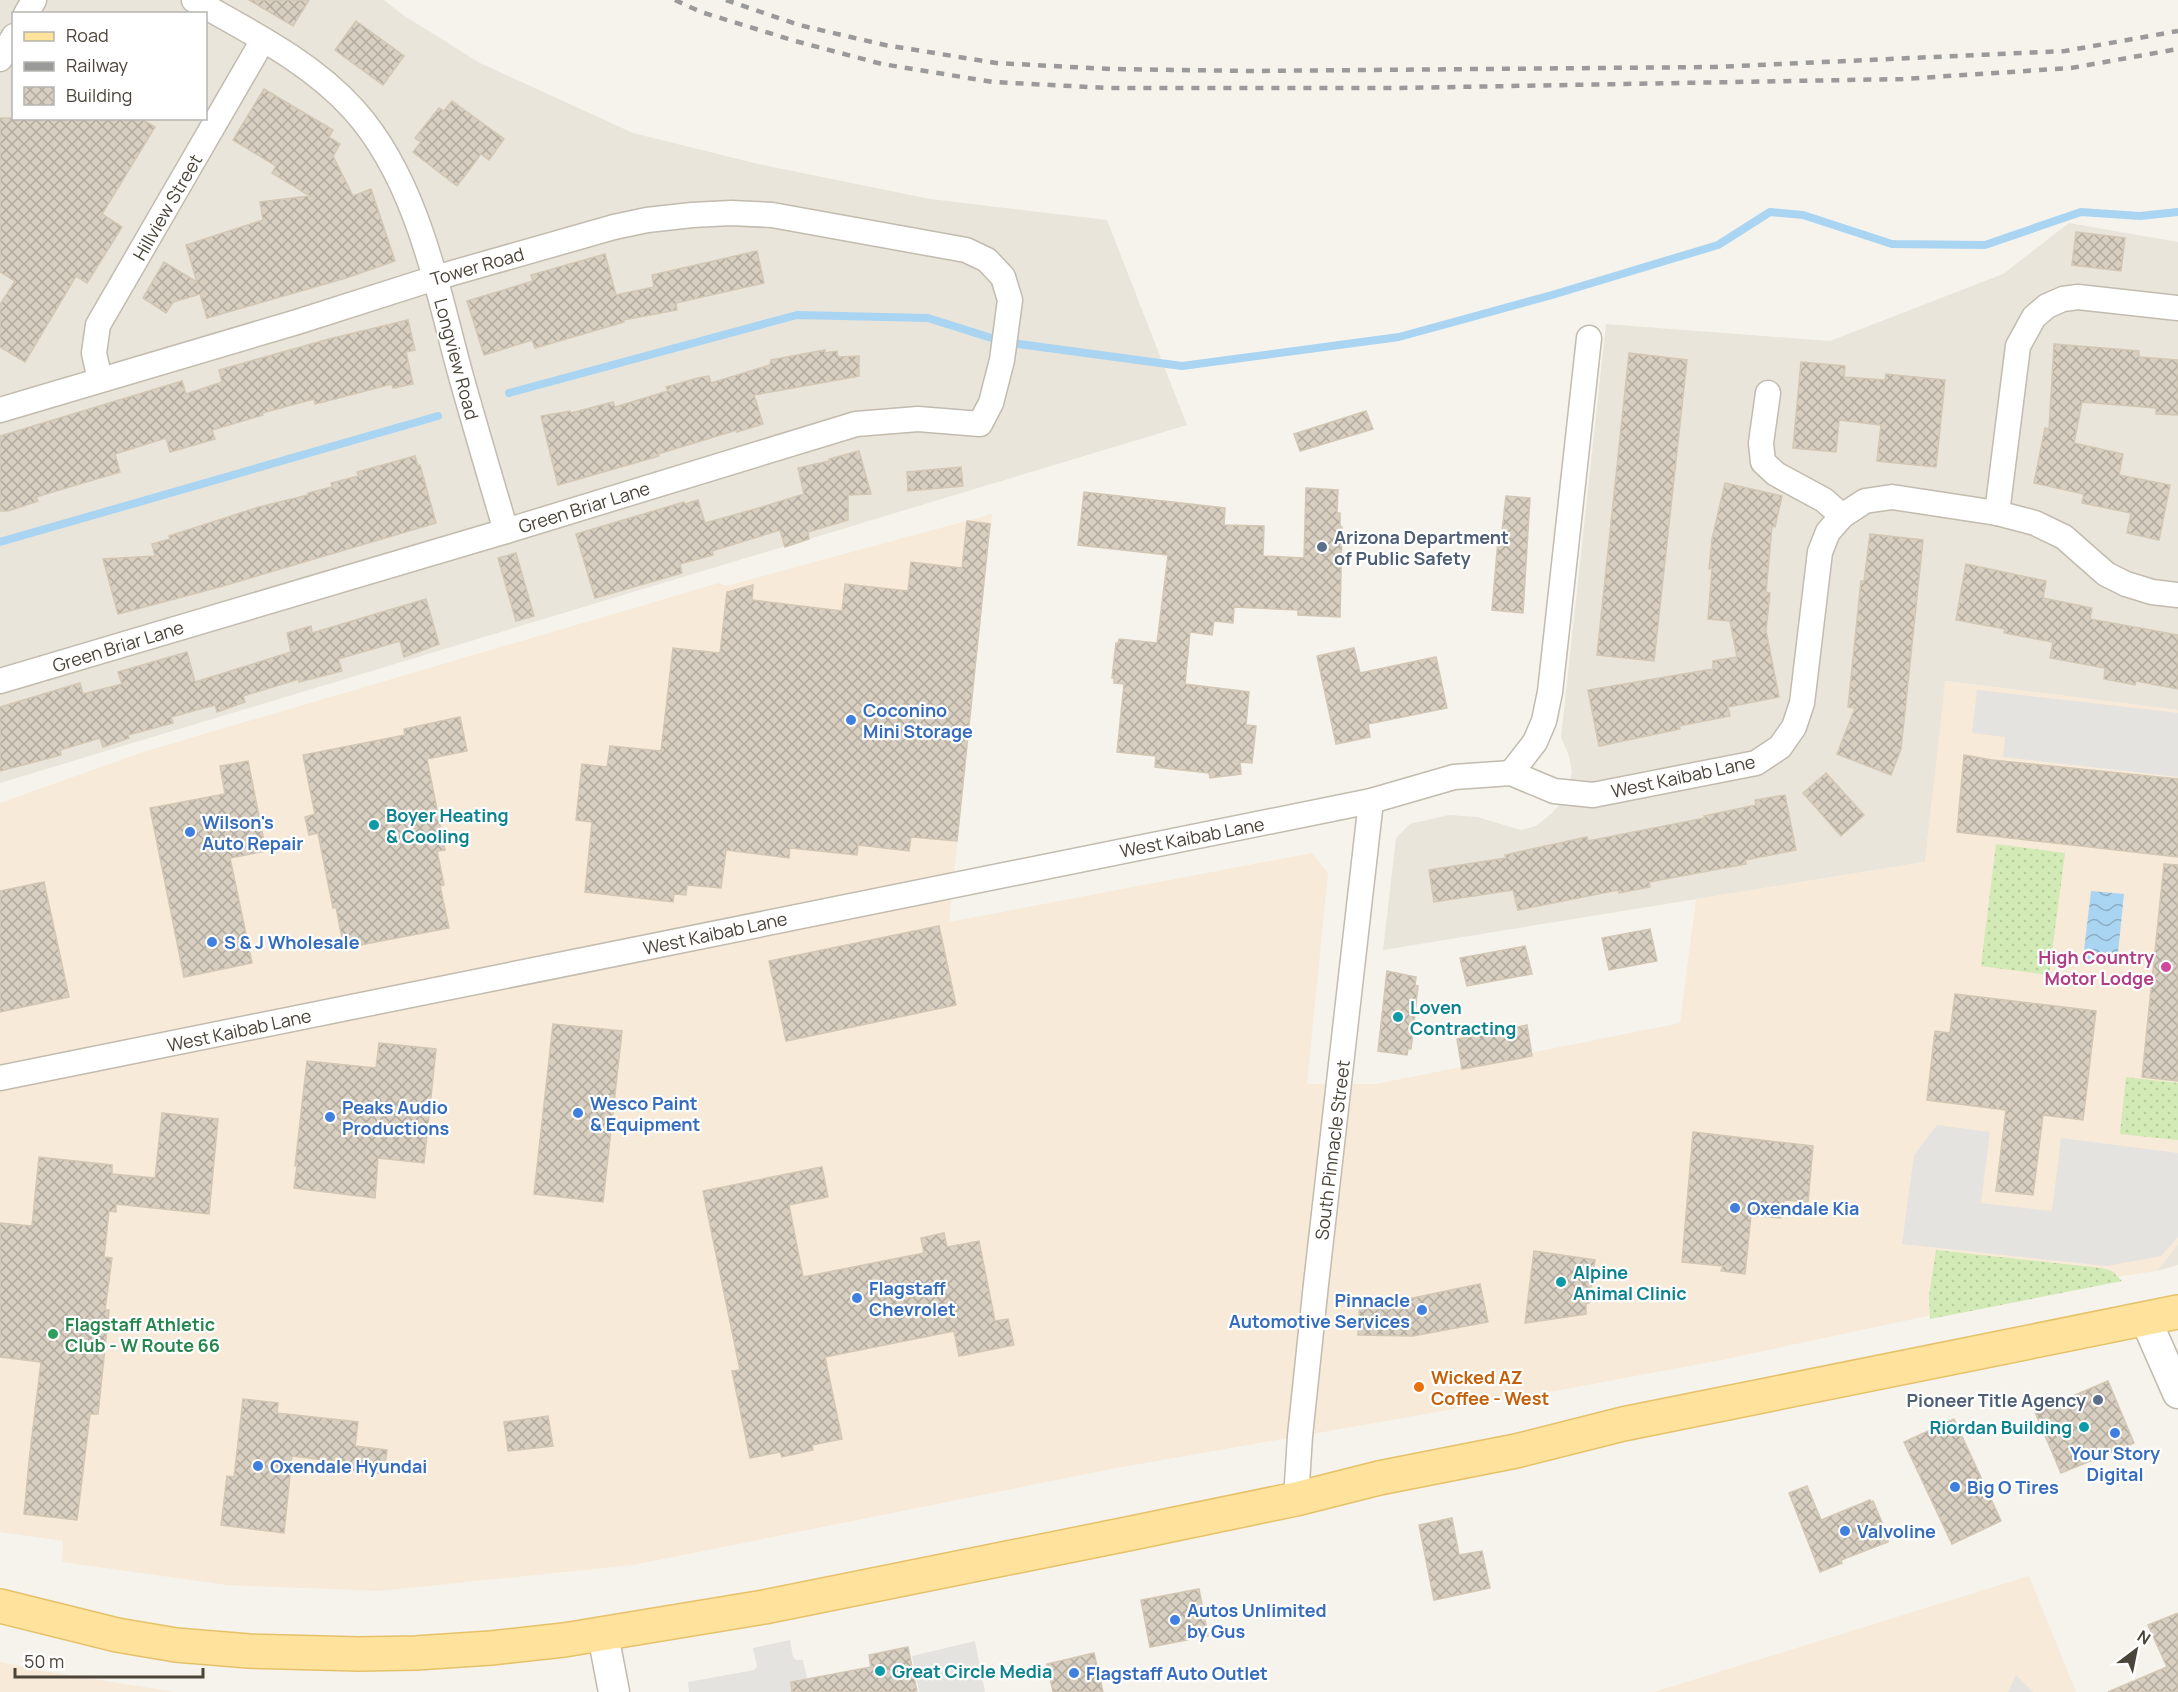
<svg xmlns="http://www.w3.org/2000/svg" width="2178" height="1692" font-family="Manrope,sans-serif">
	<defs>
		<pattern id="grass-dots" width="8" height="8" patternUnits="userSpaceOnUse" patternTransform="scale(1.5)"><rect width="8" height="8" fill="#d2eab5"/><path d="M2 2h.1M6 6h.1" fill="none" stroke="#b6ca9c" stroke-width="1.8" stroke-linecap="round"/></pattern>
		<pattern id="water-waves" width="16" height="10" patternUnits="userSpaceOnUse" patternTransform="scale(1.5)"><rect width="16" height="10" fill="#a9d4f2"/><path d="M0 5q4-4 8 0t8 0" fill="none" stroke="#8caec5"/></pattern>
		<pattern id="building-cross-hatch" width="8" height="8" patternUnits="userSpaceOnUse" patternTransform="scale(1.5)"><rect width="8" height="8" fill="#d8cfc1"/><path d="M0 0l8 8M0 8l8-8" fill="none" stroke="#b1aa9e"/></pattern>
	</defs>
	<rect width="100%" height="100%" fill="#f6f3ec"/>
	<g fill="#eae5da" fill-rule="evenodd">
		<path d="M0,0H384L403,15L480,63L633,133L758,164L930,199L1107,220L1187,425L0,783ZM14,14H206V118H14Z"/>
		<path d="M2069,223L2178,242V710L1946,681L1925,862L1383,950L1396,838L1410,824L1449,815L1477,817L1521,830L1536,826L1552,813L1567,795L1572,772L1569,756L1561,737L1606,324L1830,341L2003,274Z"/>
		<path d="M2178,1244V1265L2157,1271Z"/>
	</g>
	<g fill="#f7ead8">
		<path d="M992,514L949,922L1312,853L1328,873L1307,1084H1376L1680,1023L1696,899L1925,862L1945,681L2178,710V1244L2157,1271L2096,1280L1721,1360L1523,1397L1111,1469L633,1565L379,1591L227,1585L62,1562L63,1541L0,1532V803L143,752L719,583L726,586Z"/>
		<path d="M2029,1576L2076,1692H1654Z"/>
		<path d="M0,1662L50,1672L175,1692H0Z"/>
	</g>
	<g fill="url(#grass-dots)">
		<path d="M1996,844L2065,853L2049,975L1981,966Z"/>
		<path d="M2126,1077L2178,1083V1140L2120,1134Z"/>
		<path d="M1936,1250L2102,1268L2112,1271L2122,1281L1930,1319L1929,1296Z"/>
	</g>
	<g fill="#e5e3e0">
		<path d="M1977,690L2178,713V777L2003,757L2005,737L1972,733Z"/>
		<path d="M1937,1125L1990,1132L1981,1203L2052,1211L2061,1138L2178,1153V1237L2161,1256L2107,1266L1902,1244L1914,1155Z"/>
		<path d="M790,1640L793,1657L796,1660H803L810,1692H689L688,1682L754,1670L757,1666L753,1648Z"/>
		<path d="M975,1641L985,1692H919L912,1656Z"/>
		<path d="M2016,1675L2033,1692H2008Z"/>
	</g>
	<path fill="url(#water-waves)" d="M2091,891L2124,894L2117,962L2083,959Z"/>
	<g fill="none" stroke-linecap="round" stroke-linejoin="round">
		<g stroke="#a9d4f2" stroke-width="8">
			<path d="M509,393L797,315L928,318L1004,342L1182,366L1399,337L1552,295L1718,245L1770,212L1803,215L1892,244L1985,245L2081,212L2140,216L2178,212"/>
			<path d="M0,542L438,416"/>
		</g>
	</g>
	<g fill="url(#building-cross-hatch)" stroke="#d3c7b4" stroke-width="1.5">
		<path d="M249,0H309L293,26Z"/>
		<path d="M356,21L404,56L383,85L335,50Z"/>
		<path d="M264,89L333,130L329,137L340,144L333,156L353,196L371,189L395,261L346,278L207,318L200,294L173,302L166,313L143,298L164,262L197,282L186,245L263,220L260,202L310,196L272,173L276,166L233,140Z"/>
		<path d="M452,101L504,139L489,160L481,154L457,186L413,152L421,142L415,138L439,108L444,111Z"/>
		<path d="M0,118H140L155,127L102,214L122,227L87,283L76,276L25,362L0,347V305L15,281L0,272Z"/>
		<path d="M2076,232L2125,238L2121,271L2072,265Z"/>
		<path d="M757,251L764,283L676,303L677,310L623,320L624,322L535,348L532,340L484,355L467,301L533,281L531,275L605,254L616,295L654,287L652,275Z"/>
		<path d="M408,320L415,350L406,352L413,384L393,388L392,384L315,404L314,399L262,413L263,415L212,430L215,439L170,452L166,438L115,454L120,472L36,497L38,501L8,511H0V436L182,381L186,394L222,382L219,370L329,339Z"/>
		<path d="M2054,344L2139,351V357L2178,360V415L2156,414V408L2082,402L2074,443L2123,454L2119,475L2170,485L2159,540L2127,533L2131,513L2082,503L2084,494L2034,483L2045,428L2049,429Z"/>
		<path d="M825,350V353L837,351L838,357L859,356V376L754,395L763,424L737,432V430L658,454L659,456L558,485L541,416L570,411L571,413L613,402L615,407L668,391L666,387L698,378L709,376L711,383L770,365L771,360Z"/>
		<path d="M1629,353L1687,360L1654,661L1597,655Z"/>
		<path d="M1801,362L1845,366L1844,377L1885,380L1886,374L1945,380L1936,467L1877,461L1881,425L1839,420L1836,452L1793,448Z"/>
		<path d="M1366,411L1373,429L1300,451L1294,434Z"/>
		<path d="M859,451L871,494L848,495V520L808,532L809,539L785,547L780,530L712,551L713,555L680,564L682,573L595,598L576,534L684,502L685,504L698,500L705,523L759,508L804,494L798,468L829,461V459Z"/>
		<path d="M415,456L418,466L420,465L436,523L223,586L118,614L103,559L155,556L152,544L170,539L169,536L259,507L308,495V493L332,487L331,483L359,476L357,472Z"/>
		<path d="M961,467L963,486L908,491L907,472Z"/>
		<path d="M1725,483L1782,496L1775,527L1772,526L1766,592L1770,593L1766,631L1779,697L1728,707L1730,716L1679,726L1680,729L1599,746L1588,690L1713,669V661L1737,657L1730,621L1708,619L1712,569H1709L1712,539Z"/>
		<path d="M1306,488L1338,490L1337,513H1340V526L1342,527L1340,617L1298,615V610L1234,607L1233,623L1214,621L1212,635L1190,632L1185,684L1249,692L1246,725L1256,726L1252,763L1240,762L1241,774L1210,778L1209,773L1155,767L1156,756L1117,752L1124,684L1114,683V678H1112L1116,643L1118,644L1119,639L1157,643L1168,555L1078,545L1084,492L1225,508L1224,525L1264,526L1263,556L1304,558Z"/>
		<path d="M1506,496L1530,498L1523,613L1492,610L1498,540H1501Z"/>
		<path d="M967,521L990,524L957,841L911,837L909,851L858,845L857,855L790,848L789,858L726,850L721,888L687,885L686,895L674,894L673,902L585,892L592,822L576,820L582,764L607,767L610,746L661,751L673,648L720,653L727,592L753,585L752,600L842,611L845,584L908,591L911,562L962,568Z"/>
		<path d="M1870,534L1923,540L1901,749L1891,775L1837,754L1855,708L1848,707L1861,581H1864Z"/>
		<path d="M516,553L534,616L516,621L498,558Z"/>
		<path d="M1966,564L2046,581L2043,598L2092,608L2090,619L2178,635V689L2136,681L2135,685L2104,679L2105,668L2050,658L2053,642L2004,633L2005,629L1956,620Z"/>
		<path d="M426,599L439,644L404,657L400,641L338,659L342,671L299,682V679L243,696L245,702L217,712L215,705L171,717L173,723L128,735L129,738L103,747L100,738L60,750L61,755L0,771V707L80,683L83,694L122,684L118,672L187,652L195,682L291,652L287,633L311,626L312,633Z"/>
		<path d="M1354,648L1360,673L1436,657L1447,708L1368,724L1370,737L1336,744L1317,656Z"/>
		<path d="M460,717L467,751L427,759L445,850L437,851L444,885L440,886L449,928L344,948L336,907L333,908L318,833L309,835L305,817L315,814L303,755L405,735L404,729Z"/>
		<path d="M1964,755L1992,760L2178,779V857L1957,832Z"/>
		<path d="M248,761L266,851L230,858L252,963L184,977L150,808L225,794L220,766Z"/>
		<path d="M1826,773L1864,815L1841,836L1803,793Z"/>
		<path d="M1785,795L1796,850L1745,860L1746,864L1649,882L1650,887L1619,893L1618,890L1518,910L1513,890L1434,902L1429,870L1506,858L1505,855L1587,837L1588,841L1705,818L1704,816L1756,805L1755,800Z"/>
		<path d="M2164,864L2178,865V1081L2142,1077Z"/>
		<path d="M44,882L69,997L0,1012V891Z"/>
		<path d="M939,926L956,1005L786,1041L769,961Z"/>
		<path d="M1650,929L1657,961L1609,970L1602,938Z"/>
		<path d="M1525,946L1532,974L1467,986L1460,958Z"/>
		<path d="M1387,971L1416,977L1415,985L1418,986L1411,1049H1408L1407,1055L1378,1051Z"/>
		<path d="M1955,994L2096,1011L2083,1120L2043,1115L2033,1195L1996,1191L2006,1110L1927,1100L1935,1031L1950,1033Z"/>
		<path d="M553,1024L622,1031L603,1202L534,1194Z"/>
		<path d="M1527,1025L1532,1056L1462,1069L1457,1039Z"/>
		<path d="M379,1043L436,1049L424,1163L378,1158L375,1198L294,1188L297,1166H295L307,1061L376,1068Z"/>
		<path d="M162,1113L218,1119L209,1214L116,1204V1212L109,1211L104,1257L112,1258L105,1310H109L98,1414H90L77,1520L24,1514L30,1452L41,1362L0,1357V1223L32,1226L39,1157L112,1165V1174L155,1178Z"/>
		<path d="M1693,1132L1813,1146L1808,1202L1784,1200L1781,1218L1751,1215L1745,1274L1721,1271L1723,1266L1682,1262Z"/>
		<path d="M822,1167L828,1197L789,1205L803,1277L924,1253L921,1238L944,1233L947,1247L979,1241L995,1321L1008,1319L1014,1345L959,1356L954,1331L825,1357L842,1439L812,1445L813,1450L782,1457L780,1452L750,1458L732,1371L740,1370L703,1191Z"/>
		<path d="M1534,1251L1595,1260L1589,1303L1586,1304V1314L1525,1323Z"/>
		<path d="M1480,1284L1488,1322L1413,1336L1358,1335L1360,1297L1408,1299Z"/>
		<path d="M2108,1381L2134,1443L2061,1473L2035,1412Z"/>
		<path d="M243,1399L278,1403L277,1413L358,1422L355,1446L387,1450L384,1474L340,1469V1462L292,1456L284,1533L221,1525L227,1476L234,1477Z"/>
		<path d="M548,1416L553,1446L508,1451L504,1422Z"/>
		<path d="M1954,1419L2001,1521L1952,1544L1904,1442Z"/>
		<path d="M1807,1486L1821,1520L1870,1500L1871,1502L1873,1501L1889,1539L1888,1542L1841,1560L1842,1563L1820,1572L1789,1493Z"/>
		<path d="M1452,1518L1459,1555L1482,1551L1490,1588L1434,1600L1419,1525Z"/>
		<path d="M1199,1589L1208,1636L1150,1647L1141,1600Z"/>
		<path d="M2178,1613V1692H2108L2167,1667L2148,1625Z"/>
		<path d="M908,1647L917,1692H792L791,1682L871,1667L869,1655Z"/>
		<path d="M1094,1653L1103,1692H1053L1047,1664Z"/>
	</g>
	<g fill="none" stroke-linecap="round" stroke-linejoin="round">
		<g stroke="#c2bbae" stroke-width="27">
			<g id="minor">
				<path d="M194,0C250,32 311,62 354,110C416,179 436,283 459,369C474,423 490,477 506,531"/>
				<path d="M26,14L34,0"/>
				<path d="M0,59L14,36"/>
				<path d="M100,380L94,353L98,325L263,40"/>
				<path d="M1768,393L1761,443L1763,462L1776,474L1824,500L1842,516"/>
				<path d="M0,410L297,322L435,278L614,227L647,220L692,215L731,213L772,215L966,250L987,260L1003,277L1010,300L1002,360L991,403L980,424L918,419L856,424L506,531L0,681"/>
				<path d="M1997,513L2018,346L2034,317L2047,306L2063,299L2078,297L2178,308"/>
				<path d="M1511,773L1535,742L1544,721L1550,692L1589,338"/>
				<path d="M0,1078L1371,801L1454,777L1511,773L1554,791L1593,795L1756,763L1780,747L1794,727L1802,703L1820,552L1828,532L1842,516L1865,501L1892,497L1997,513L2035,523L2064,537L2106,574L2126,584L2152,592L2178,595"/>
				<path d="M1296,1499L1300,1436L1316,1284L1371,801"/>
			</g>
		</g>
		<g stroke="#c2bbae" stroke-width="33">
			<g id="tertiary">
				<path d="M2145,1318L2178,1393"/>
				<path d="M603,1635L614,1692"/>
			</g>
		</g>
		<g stroke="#e6c16a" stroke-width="36">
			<path id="primary" d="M0,1606L117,1635L176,1645L249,1651L359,1654L416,1653L491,1648L564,1640L764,1607L1137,1532L1296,1499L1379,1478L1516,1451L1623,1424L2178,1312"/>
		</g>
		<use href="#minor" stroke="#fff" stroke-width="24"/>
		<use href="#tertiary" stroke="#fff" stroke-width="30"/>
		<use href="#primary" stroke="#ffe39c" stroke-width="33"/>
		<g stroke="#9a9a9a" stroke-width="4.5" stroke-dasharray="8 8" stroke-linecap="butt">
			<path d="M675,0L701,12L795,41L882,64L993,82L1109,88H1399L1903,79L2071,68L2178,49"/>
			<path d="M726,0L799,25L885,45L996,63L1110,69L1250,71L1715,67L2065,51L2178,31"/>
		</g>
	</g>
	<g fill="#5c6f8a" stroke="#fff" stroke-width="2">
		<circle cx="1322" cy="547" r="6"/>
		<circle cx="2098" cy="1400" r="6"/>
	</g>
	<g fill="#3f7fe0" stroke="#fff" stroke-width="2">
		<circle cx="851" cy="720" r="6"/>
		<circle cx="190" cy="832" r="6"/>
		<circle cx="212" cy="942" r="6"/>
		<circle cx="578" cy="1113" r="6"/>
		<circle cx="330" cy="1117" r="6"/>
		<circle cx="1735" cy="1208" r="6"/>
		<circle cx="857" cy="1298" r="6"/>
		<circle cx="1422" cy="1310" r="6"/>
		<circle cx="2115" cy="1433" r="6"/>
		<circle cx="258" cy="1466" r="6"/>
		<circle cx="1955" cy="1487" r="6"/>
		<circle cx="1845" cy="1531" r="6"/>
		<circle cx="1175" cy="1620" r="6"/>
		<circle cx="1074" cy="1673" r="6"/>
	</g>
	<g fill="#0f9aa8" stroke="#fff" stroke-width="2">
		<circle cx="374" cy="825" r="6"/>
		<circle cx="1398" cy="1017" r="6"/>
		<circle cx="1561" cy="1282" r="6"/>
		<circle cx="2084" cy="1427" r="6"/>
		<circle cx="880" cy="1671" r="6"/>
	</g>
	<circle fill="#d1479c" stroke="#fff" stroke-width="2" cx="2166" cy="967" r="6"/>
	<circle fill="#2e9e5b" stroke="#fff" stroke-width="2" cx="53" cy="1334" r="6"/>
	<circle fill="#e8710a" stroke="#fff" stroke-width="2" cx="1419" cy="1387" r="6"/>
	<g text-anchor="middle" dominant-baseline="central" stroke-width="4.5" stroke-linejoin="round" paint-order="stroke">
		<g font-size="18" fill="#4b4439" stroke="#fff">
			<text transform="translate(167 207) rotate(-60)">Hillview Street</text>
			<text transform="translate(477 266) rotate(-16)">Tower Road</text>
			<text transform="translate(457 359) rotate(75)">Longview Road</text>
			<text transform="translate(584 507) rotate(-17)">Green Briar Lane</text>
			<text transform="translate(118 646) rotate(-17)">Green Briar Lane</text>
			<text transform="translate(1683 776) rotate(-12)">West Kaibab Lane</text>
			<text transform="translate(1192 837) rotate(-11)">West Kaibab Lane</text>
			<text transform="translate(715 933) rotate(-12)">West Kaibab Lane</text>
			<text transform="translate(239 1030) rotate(-12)">West Kaibab Lane</text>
			<text transform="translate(1332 1150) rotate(-83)">South Pinnacle Street</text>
		</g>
		<g font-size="18" font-weight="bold" fill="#4e5e75" stroke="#fff" text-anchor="start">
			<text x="1334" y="537">Arizona Department<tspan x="1334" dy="21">of Public Safety</tspan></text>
			<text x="2086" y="1400" text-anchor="end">Pioneer Title Agency</text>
		</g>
		<g font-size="18" font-weight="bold" fill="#366cbe" stroke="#fff" text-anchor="start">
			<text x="863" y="710">Coconino<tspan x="863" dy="21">Mini Storage</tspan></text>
			<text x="202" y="822">Wilson's<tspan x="202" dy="21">Auto Repair</tspan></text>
			<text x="224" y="942">S &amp; J Wholesale</text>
			<text x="590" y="1103">Wesco Paint<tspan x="590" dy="21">&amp; Equipment</tspan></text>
			<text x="342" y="1107">Peaks Audio<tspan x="342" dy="21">Productions</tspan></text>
			<text x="1747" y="1208">Oxendale Kia</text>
			<text x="869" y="1288">Flagstaff<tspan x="869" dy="21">Chevrolet</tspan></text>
			<text x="1410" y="1300" text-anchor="end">Pinnacle<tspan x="1410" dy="21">Automotive Services</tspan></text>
			<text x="2115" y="1453" text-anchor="middle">Your Story<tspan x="2115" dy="21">Digital</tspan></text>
			<text x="270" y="1466">Oxendale Hyundai</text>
			<text x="1967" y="1487">Big O Tires</text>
			<text x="1857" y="1531">Valvoline</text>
			<text x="1187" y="1610">Autos Unlimited<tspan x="1187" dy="21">by Gus</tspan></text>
			<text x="1086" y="1673">Flagstaff Auto Outlet</text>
		</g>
		<g font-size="18" font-weight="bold" fill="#0d838f" stroke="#fff" text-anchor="start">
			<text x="386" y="815">Boyer Heating<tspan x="386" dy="21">&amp; Cooling</tspan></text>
			<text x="1410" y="1007">Loven<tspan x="1410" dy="21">Contracting</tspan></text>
			<text x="1573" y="1272">Alpine<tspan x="1573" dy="21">Animal Clinic</tspan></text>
			<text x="2072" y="1427" text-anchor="end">Riordan Building</text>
			<text x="892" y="1671">Great Circle Media</text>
		</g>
		<g font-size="18" font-weight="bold" fill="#b23c85" stroke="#fff" text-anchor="end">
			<text x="2154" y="957">High Country<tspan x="2154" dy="21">Motor Lodge</tspan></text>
		</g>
		<g font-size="18" font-weight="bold" fill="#27864d" stroke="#fff" text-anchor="start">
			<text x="65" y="1324">Flagstaff Athletic<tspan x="65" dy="21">Club - W Route 66</tspan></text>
		</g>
		<g font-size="18" font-weight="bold" fill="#c56008" stroke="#fff" text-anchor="start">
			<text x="1431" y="1377">Wicked AZ<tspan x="1431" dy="21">Coffee - West</tspan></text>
		</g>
	</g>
	<rect x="12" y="12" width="195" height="108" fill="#ffffff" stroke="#b7b4b0" stroke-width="1.5"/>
	<rect x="24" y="32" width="30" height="9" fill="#ffe39c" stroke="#b7b4b0" stroke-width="1.5"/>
	<text x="66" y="42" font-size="18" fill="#4b4439">Road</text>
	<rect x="24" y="62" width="30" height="9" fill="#9a9a9a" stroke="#b7b4b0" stroke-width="1.5"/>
	<text x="66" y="72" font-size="18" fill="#4b4439">Railway</text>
	<rect x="24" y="87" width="30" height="18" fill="url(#building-cross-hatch)" stroke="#b7b4b0" stroke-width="1.5"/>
	<text x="66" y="102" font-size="18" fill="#4b4439">Building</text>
	<g transform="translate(2136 1650) rotate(32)" stroke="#ffffff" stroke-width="4.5" paint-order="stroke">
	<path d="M0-4.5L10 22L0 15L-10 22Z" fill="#4b4439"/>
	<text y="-9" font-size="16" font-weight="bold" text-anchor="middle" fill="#4b4439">N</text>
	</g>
	<path d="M15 1668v9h188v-9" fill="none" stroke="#4b4439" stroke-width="3"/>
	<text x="24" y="1668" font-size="18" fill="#4b4439" stroke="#ffffff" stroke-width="4.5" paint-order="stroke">50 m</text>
</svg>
